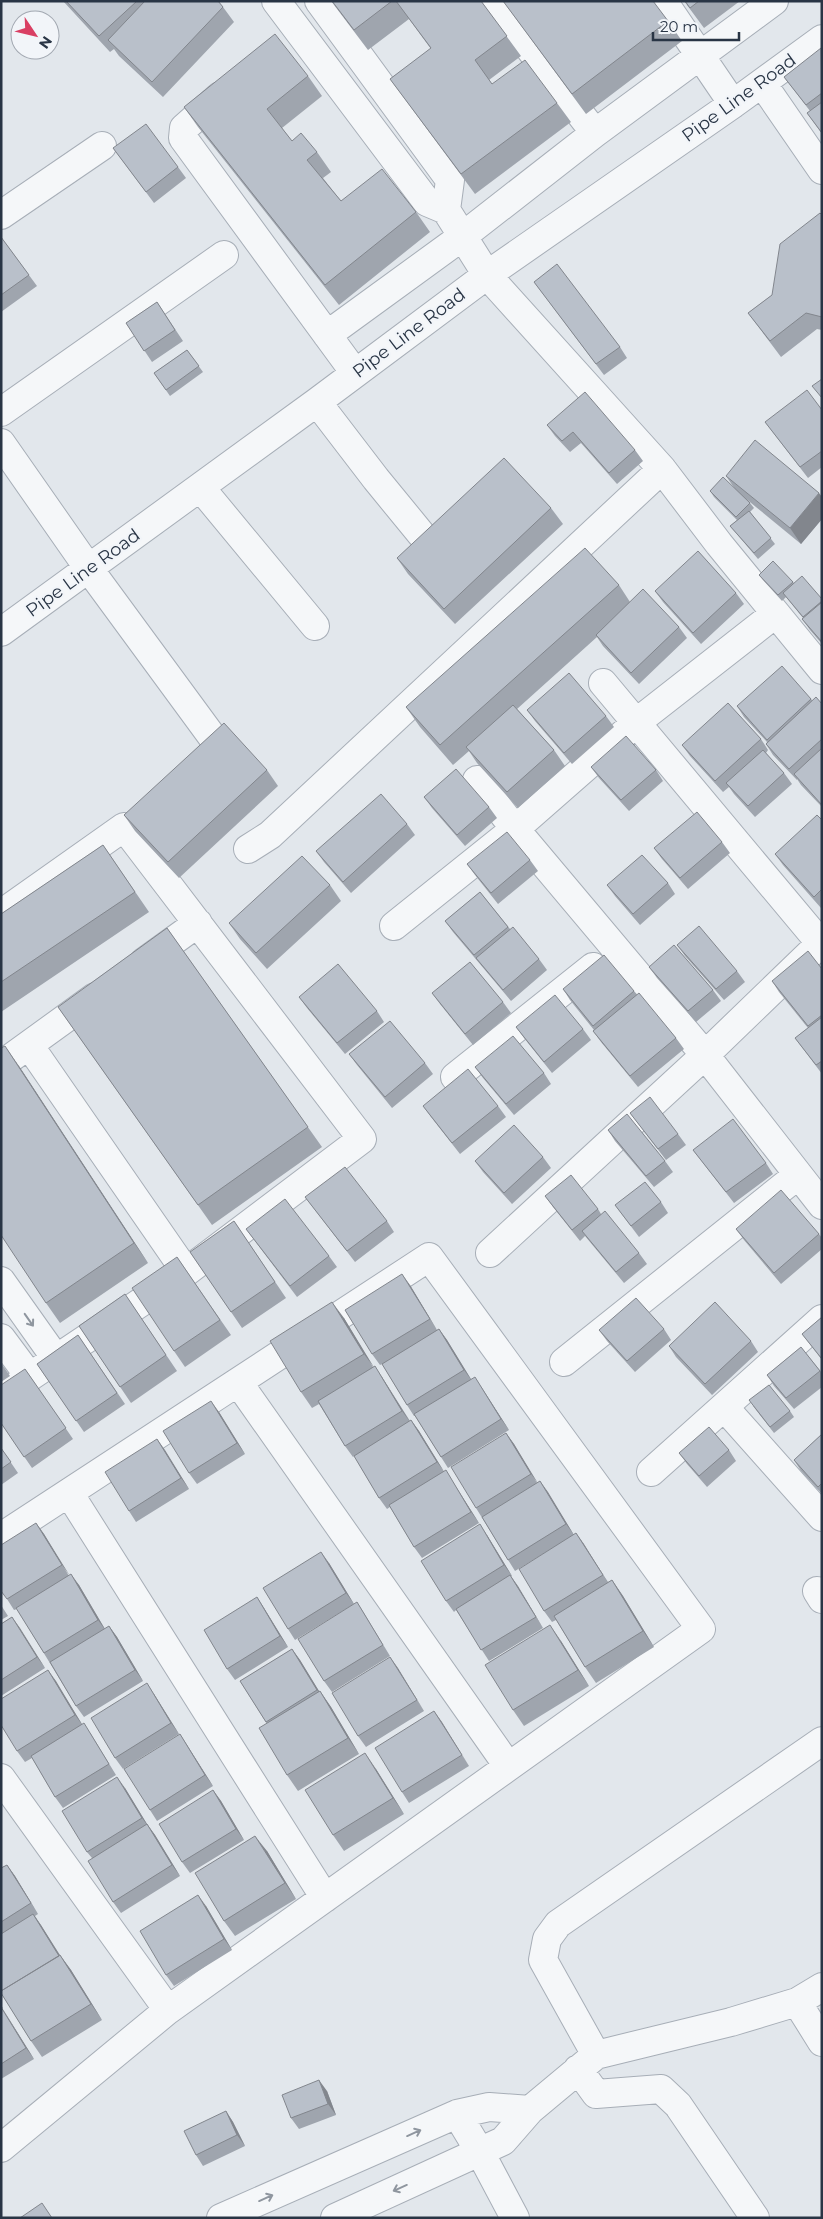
<svg xmlns="http://www.w3.org/2000/svg" width="823" height="2219" viewBox="0 0 823 2219" font-family="Montserrat,sans-serif">
	<style>
		.lines { fill: none; stroke-linecap: round; stroke-linejoin: round }
		.minor-casing { stroke: #a7aeb7; stroke-width: 30 }
		.minor { stroke: #f5f7f9; stroke-width: 28 }
		.wall { fill: #9fa5ae }
		.shaded-wall { fill: #82868d }
		.building { fill: #b9c0ca; stroke: #82868d }
		.oneway { stroke: #8f969f }
		.labels { text-anchor: middle; dominant-baseline: central; stroke-width: 4.5; stroke-linejoin: round; paint-order: stroke }
		.street-label { font-size: 18px; fill: #293545; stroke: #f2f5f9 }
	</style>
	<rect width="100%" height="100%" fill="#e2e7ec"/>
	<g class="lines">
		<defs>
			<path id="minor" d="M276 1 427 202 446 210 487 275 662 469 719 544 822 670
				M319 1 450 180 446 210
				M493 1 595 133
				M663 1 733 104
				M762 83 822 170
				M220 96 184 128 183 138 355 373
				M1 215 102 146
				M327 335 463 236 595 133 774 1
				M317 402 376 479 421 534
				M1 412 224 255
				M1 443 89 569 216 742
				M200 487 315 626
				M1 632 317 402 487 275 733 104 822 39
				M603 683 822 945
				M477 780 515 829 705 1055 822 1205
				M248 849 270 835 662 469
				M1 914 124 827 362 1139 186 1272 1 1396
				M394 926 515 829 637 722 775 614
				M144 962 198 923
				M29 1045 186 1272
				M1 1065 95 997
				M455 1077 593 967
				M490 1253 705 1055 822 942
				M1 1281 57 1360
				M1 1338 30 1377
				M564 1362 798 1175
				M238 1382 508 1766
				M724 1407 822 1517
				M651 1472 822 1319
				M69 1493 325 1898
				M1 1537 429 1257 701 1629 168 2010 1 2148
				M817 1591 822 1599
				M1 1778 168 2010
				M822 1987 797 2002 822 2042
				M596 2055 543 1960 547 1939 558 1924 822 1741
				M578 2069 596 2094 661 2089 678 2105 755 2218
				M457 2114 480 2152 515 2218
				M221 2218 457 2114 489 2107 530 2110
				M335 2218 503 2141 530 2110 596 2055 731 2022 797 2002"/>
		</defs>
		<use href="#minor" class="minor-casing"/>
		<use href="#minor" class="minor"/>
	</g>
	<path class="wall" d="M63 1H218L223 7 234 22 163 97 119 56 114 49 110 52Z
		M331 1H481L521 56 489 80 492 84 557 103 571 122 475 194 390 79 431 49 409 19 368 50Z
		M503 1 668 21 682 41 586 114Z
		M684 1H740L704 28Z
		M822 48V134L807 113 810 111 784 77Z
		M308 76 322 96 282 128 292 141 317 152 331 172 323 178 341 201 416 212 430 232 339 305 198 127 184 107Z
		M113 148 178 167 186 178 154 203Z
		M822 215V330L817 329 781 357 748 313 772 295Z
		M1 237 37 286 1 312Z
		M534 282 620 347 627 358 604 375Z
		M157 302 183 341 152 362 126 323Z
		M187 350 203 372 170 396 154 373Z
		M822 410V467L808 478 765 422Z
		M547 425 635 450 643 461 617 484 581 443 570 452 555 436Z
		M726 476 822 497V519L801 544 745 498 750 503 754 508 750 512 775 544 758 559 730 526 737 520 714 497 710 491 735 489Z
		M551 508 563 524 455 624 408 574 397 558Z
		M759 575 793 582 794 583 822 599V644L810 630 802 619 803 618 786 597 782 601 763 580Z
		M619 585 630 602 679 627 687 638 639 684 603 646 597 637 517 709 554 750 565 766 518 808 477 763 469 751 453 765 420 727 406 707Z
		M655 591 736 593 744 604 701 644 663 602Z
		M811 699 813 701 822 704V807L801 785 797 779V780L773 755 766 744 767 742 744 717 737 706Z
		M527 710 606 716 614 727 572 764 535 721Z
		M761 739 768 750 766 753 784 773 792 784 755 817 734 794 729 787 723 792 690 756 682 745Z
		M591 767 656 770 663 781 629 811 599 778Z
		M267 770 278 786 179 878 135 831 124 815Z
		M424 797 489 807 497 818 465 846 432 808Z
		M822 820V907L821 908 783 865 775 854Z
		M407 824 415 835 351 893 324 862 316 851Z
		M722 842 730 853 688 889 662 859 654 848Z
		M103 845 149 912 1 1012V914Z
		M530 860 538 871 498 904 475 875 467 864Z
		M668 883 675 894 640 925 615 896 607 885Z
		M330 885 341 901 267 969 240 939 229 923Z
		M480 892 510 929 539 959 547 970 511 1001 453 932 445 921Z
		M167 928 322 1147 212 1225 58 1007Z
		M677 945 737 971 745 982 724 1000 685 956Z
		M649 967 713 990 721 1001 696 1022 657 978Z
		M822 969V1074L795 1038 808 1028 779 992 772 981Z
		M563 989 634 991 676 1038 684 1049 638 1087 601 1042 593 1031 594 1030 570 1000Z
		M432 993 503 1002 511 1013 473 1045 440 1004Z
		M299 997 377 1011 384 1022 345 1054 307 1008Z
		M516 1027 583 1029 591 1040 552 1073 524 1038Z
		M349 1054 425 1063 433 1074 392 1108 357 1065Z
		M19 1066 148 1263 60 1323 46 1303Z
		M475 1067 544 1073 551 1084 514 1115 483 1078Z
		M423 1106H498L506 1117 460 1154 431 1117Z
		M630 1113 678 1134 686 1145 666 1160Z
		M608 1130 665 1161 673 1172 654 1187 615 1141Z
		M693 1150 766 1163 773 1174 734 1203Z
		M543 1157 551 1168 512 1204 483 1172 475 1161Z
		M545 1196 598 1209 601 1214 639 1253 647 1264 624 1283 585 1236 580 1241 553 1207Z
		M305 1197 387 1221 394 1232 355 1262Z
		M661 1202 668 1213 639 1237 615 1205Z
		M234 1221 286 1298 242 1328 190 1252Z
		M246 1229 329 1256 337 1267 297 1297Z
		M736 1229 819 1234 822 1238V1249L781 1284 744 1240Z
		M177 1257 231 1335 185 1367 174 1351Z
		M410 1285 437 1330 439 1329 447 1340 471 1379 482 1388 509 1430 448 1468 415 1416H414L407 1405 382 1364 380 1365 372 1354Z
		M125 1294 177 1371 131 1403 79 1326Z
		M822 1317V1360L802 1334Z
		M344 1318 373 1367 382 1377 410 1421 411 1420 419 1431 444 1472 453 1482 479 1523 422 1558 414 1547 390 1507 387 1509 379 1498 354 1456 353 1457 345 1446 319 1404 312 1408 301 1392Z
		M664 1329 671 1340 635 1372 607 1341 599 1330Z
		M78 1335 125 1404 84 1432 37 1364Z
		M751 1341 758 1352 712 1395 676 1357 669 1346Z
		M801 1347 822 1373V1387L794 1409 774 1386 767 1375Z
		M1 1363 10 1376 1 1382Z
		M25 1369 73 1439 32 1468 1 1423Z
		M753 1406 790 1411 794 1417 774 1433Z
		M219 1412 245 1454 197 1484 189 1473Z
		M506 1433 514 1444 537 1483 540 1481 574 1535 515 1571 476 1508Z
		M822 1434V1494L801 1471 794 1460Z
		M157 1439 189 1489 136 1522 129 1511Z
		M1 1448 18 1473 1 1485Z
		M729 1450 736 1461 707 1487 687 1464 679 1453Z
		M36 1523 44 1534 69 1576 79 1585 105 1629 109 1626 117 1637 143 1681 84 1717 76 1706 17 1609 14 1610 7 1599Z
		M576 1533 608 1582 612 1580 623 1596 654 1647 596 1683 585 1667 556 1620 552 1622 544 1611Z
		M487 1535 512 1576H511L543 1628 489 1661 456 1610 454 1612 446 1601Z
		M329 1563 354 1604 295 1640 288 1629Z
		M257 1597 264 1608 288 1647 235 1680 227 1669Z
		M357 1602 364 1613 390 1656 332 1692 324 1681Z
		M1 1605 8 1616 1 1620Z
		M12 1617 45 1668 1 1696V1624Z
		M561 1641 589 1686 524 1726 513 1710Z
		M292 1649 300 1660 319 1691H320L331 1707 359 1754 298 1791 287 1775 267 1724 240 1681Z
		M390 1657 424 1711 366 1747 358 1736Z
		M48 1670 82 1724 91 1734 116 1775 63 1808 55 1797 32 1758 25 1762 17 1751Z
		M154 1694 179 1734 123 1769 115 1758Z
		M434 1711 469 1766 409 1803 402 1792Z
		M180 1734 187 1745 213 1786 157 1821 150 1810Z
		M376 1769 404 1814 344 1851 333 1835Z
		M125 1788 147 1824 155 1835 180 1876 121 1913 113 1902 92 1858 87 1852Z
		M213 1790 221 1801 244 1840 190 1873 182 1862Z
		M267 1851 296 1899 235 1936 224 1921Z
		M7 1865 15 1876 38 1914 35 1916 60 1955 71 1970 102 2020 42 2057 31 2041 1 1993V1868Z
		M206 1906 232 1950 174 1986 166 1975Z
		M1 2005 3 2008H2L34 2059 1 2079Z
		M327 2091 336 2115 299 2129 291 2118Z
		M226 2111 233 2122 245 2146 203 2166 196 2155Z"/>
	<path class="shaded-wall" d="M819 493 822 497V519L801 544 790 528Z
		M5 1046 19 1066 148 1263 134 1243Z
		M402 1274 410 1285 437 1330 430 1319Z
		M332 1302 344 1318 375 1369 364 1354Z
		M439 1329 447 1340 472 1381 464 1370Z
		M375 1366 382 1377 410 1422 402 1411Z
		M475 1377 482 1388 509 1430 501 1419Z
		M211 1401 219 1412 245 1454 237 1443Z
		M411 1420 419 1431 445 1473 437 1462Z
		M506 1433 514 1444 539 1485 531 1474Z
		M157 1439 165 1450 189 1489 181 1478Z
		M446 1470 453 1482 479 1523 471 1512Z
		M540 1481 548 1492 574 1535 566 1524Z
		M36 1523 44 1534 70 1576 62 1565Z
		M480 1524 487 1535 512 1576 504 1565Z
		M576 1533 584 1544 610 1586 603 1575Z
		M321 1552 329 1563 354 1604 346 1593Z
		M71 1574 79 1585 106 1631 98 1620Z
		M510 1575 518 1586 543 1628 536 1617Z
		M612 1580 623 1596 654 1647 643 1631Z
		M257 1597 264 1608 288 1647 280 1636Z
		M12 1617 20 1628 45 1668 37 1657Z
		M550 1625 561 1641 589 1686 578 1670Z
		M109 1626 117 1637 143 1681 135 1670Z
		M292 1649 300 1660 325 1701 317 1690Z
		M390 1657 398 1668 424 1711 417 1700Z
		M48 1670 56 1681 83 1726 75 1715Z
		M147 1683 154 1694 179 1734 171 1723Z
		M320 1691 331 1707 359 1754 348 1738Z
		M434 1711 442 1722 469 1766Z
		M180 1734 187 1745 213 1786 205 1775Z
		M365 1753 376 1769 404 1814 393 1798Z
		M117 1777 125 1788 150 1829 142 1818Z
		M213 1790 221 1801 244 1840 236 1829Z
		M147 1824 155 1835 180 1876 172 1865Z
		M255 1836 267 1851 296 1899 285 1883Z
		M7 1865 15 1876 38 1914 31 1903Z
		M198 1895 206 1906 232 1950 224 1939Z
		M33 1914 41 1925 67 1967 59 1956Z
		M60 1955 71 1970 102 2020 91 2004Z
		M1 2006 6 2014 34 2059 26 2048Z
		M319 2080 327 2091 336 2115 328 2104Z
		M226 2111 233 2122 245 2146 237 2135Z"/>
	<path class="building" d="M66 1H137L99 36Z
		M145 1H218L223 7 152 82 108 40Z
		M332 1H392L354 30Z
		M396 1H481L507 36 475 60 492 84 525 60 557 103 461 174 390 79 431 48Z
		M503 1H653L668 21 572 94Z
		M685 1H699L690 8Z
		M275 34 308 76 267 109 292 141 301 133 317 152 307 160 341 201 382 169 416 212 325 285 184 107Z
		M821 48 822 93 806 105 784 77Z
		M822 102V133L807 113Z
		M146 124 178 167 146 192 113 148Z
		M820 213 822 215V317L806 313 770 341 748 313 772 295 780 244Z
		M1 237 29 275 1 295Z
		M557 264 620 347 596 364 534 282Z
		M157 302 175 330 144 351 126 323Z
		M187 350 199 366 166 390 154 373Z
		M822 379V398L812 386Z
		M807 390 822 410V451L800 467 765 422Z
		M585 392 635 450 609 473 573 432 562 441 547 425Z
		M755 440 819 493 790 528 726 476Z
		M504 458 551 508 444 609 397 558Z
		M723 477 750 503 736 517 710 491Z
		M749 511 771 538 754 553 730 526Z
		M585 548 619 585 440 745 406 707Z
		M698 551 736 593 693 633 655 591Z
		M773 561 793 582 778 595 759 575Z
		M802 576 822 599V601L803 617 783 593Z
		M643 589 679 627 631 673 596 635Z
		M822 602V642L802 619Z
		M782 666 811 699 767 740 737 706Z
		M569 673 606 716 564 753 527 710Z
		M816 697 822 704V739L789 769 766 744Z
		M728 703 761 739 715 781 682 745Z
		M513 705 554 750 507 792 466 747Z
		M224 723 267 770 168 862 124 815Z
		M626 736 656 770 621 800 591 767Z
		M822 748V805L794 774Z
		M763 750 784 773 748 806 726 783Z
		M456 769 489 807 457 835 424 797Z
		M381 794 407 824 343 882 316 851Z
		M697 812 722 842 680 878 654 848Z
		M817 815 822 820V889L814 897 775 854Z
		M507 832 530 860 491 893 467 864Z
		M103 845 135 892 1 982V914Z
		M642 855 668 883 633 914 607 885Z
		M302 856 330 885 256 953 229 923Z
		M480 892 508 927 474 955 445 921Z
		M699 926 737 971 716 989 677 945Z
		M513 927 539 959 503 990 476 958Z
		M167 928 308 1127 198 1205 58 1007Z
		M674 945 713 990 688 1011 649 967Z
		M808 951 822 969V1015L808 1026 772 981Z
		M604 955 634 991 593 1026 563 989Z
		M470 962 503 1002 465 1034 432 993Z
		M338 964 377 1011 337 1043 299 997Z
		M639 993 676 1038 630 1076 593 1031Z
		M555 995 583 1029 544 1062 516 1027Z
		M822 1017V1061L816 1065 795 1038Z
		M390 1021 425 1063 385 1097 349 1054Z
		M513 1036 544 1073 506 1104 475 1067Z
		M5 1046 134 1243 46 1303 1 1235V1048Z
		M468 1069 498 1106 452 1143 423 1106Z
		M650 1097 678 1134 658 1149 630 1113Z
		M627 1114 665 1161 646 1176 608 1130Z
		M733 1119 766 1163 726 1192 693 1150Z
		M514 1125 543 1157 504 1193 475 1161Z
		M345 1167 387 1221 347 1251 305 1197Z
		M571 1175 598 1209 572 1230 545 1196Z
		M645 1182 661 1202 631 1226 615 1205Z
		M781 1190 819 1234 774 1273 736 1229Z
		M285 1199 329 1256 290 1286 246 1229Z
		M605 1211 639 1253 616 1272 582 1231Z
		M234 1221 275 1282 231 1312 190 1252Z
		M177 1257 220 1320 174 1351 132 1288Z
		M402 1274 430 1319 372 1354 345 1310Z
		M125 1294 166 1355 120 1387 79 1326Z
		M636 1298 664 1329 627 1361 599 1330Z
		M332 1302 364 1354 301 1392 270 1341Z
		M715 1302 751 1341 705 1384 669 1346Z
		M822 1317V1359L802 1334Z
		M439 1329 464 1370 407 1405 382 1364Z
		M78 1335 117 1393 76 1421 37 1364Z
		M801 1347 820 1371 786 1398 767 1375Z
		M375 1366 402 1411 345 1446 318 1401Z
		M25 1369 66 1428 24 1457 1 1423V1385Z
		M475 1377 501 1419 441 1457 414 1414Z
		M769 1385 790 1411 770 1427 749 1400Z
		M211 1401 237 1443 189 1473 163 1431Z
		M411 1420 437 1462 379 1498 354 1456Z
		M709 1427 729 1450 699 1476 679 1453Z
		M506 1433 531 1474 476 1508 451 1467Z
		M822 1434V1483L818 1487 794 1460Z
		M157 1439 181 1478 129 1511 105 1472Z
		M1 1448 11 1462 1 1469Z
		M446 1470 471 1512 414 1547 389 1505Z
		M540 1481 566 1524 508 1560 482 1517Z
		M36 1523 62 1565 7 1599 1 1591V1545Z
		M480 1524 504 1565 446 1601 421 1561Z
		M576 1533 603 1575 544 1611 519 1569Z
		M321 1552 346 1593 288 1629 263 1588Z
		M71 1574 98 1620 44 1653 16 1608Z
		M510 1575 536 1617 481 1650 456 1609Z
		M612 1580 643 1631 585 1667 554 1616Z
		M257 1597 280 1636 227 1669 204 1630Z
		M357 1602 383 1645 324 1681 298 1639Z
		M12 1617 37 1657 1 1680V1624Z
		M550 1625 578 1670 513 1710 485 1665Z
		M109 1626 135 1670 76 1706 50 1662Z
		M292 1649 317 1690 266 1722 240 1681Z
		M390 1657 417 1700 358 1736 332 1693Z
		M48 1670 75 1715 17 1751 1 1725V1699Z
		M147 1683 171 1723 115 1758 91 1718Z
		M320 1691 348 1738 287 1775 259 1728Z
		M434 1711 462 1755 402 1792 375 1748Z
		M84 1723 109 1764 55 1797 31 1756Z
		M180 1734 205 1775 150 1810 124 1769Z
		M365 1753 393 1798 333 1835 305 1790Z
		M117 1777 142 1818 87 1852 62 1811Z
		M213 1790 236 1829 182 1862 159 1824Z
		M147 1824 172 1865 113 1902 88 1861Z
		M255 1836 285 1883 224 1921 195 1873Z
		M7 1865 31 1903 1 1922V1868Z
		M198 1895 224 1939 166 1975 140 1931Z
		M33 1914 59 1956 1 1991V1934Z
		M60 1955 91 2004 31 2041 1 1993V1991Z
		M1 2007 26 2048 1 2064Z
		M319 2080 328 2104 291 2118 282 2095Z
		M226 2111 237 2135 196 2155 184 2131Z
		M42 2203 52 2218H20Z"/>
	<defs><path id="oneway-shaft" d="M-6 0H5M1.5-3L5.5 0L1.5 3" fill="none" stroke-width="1.6" stroke-linecap="round" stroke-linejoin="round" transform="scale(1.25)"/></defs>
	<g class="oneway">
		<use href="#oneway-shaft" transform="translate(29 1320) rotate(55)"/>
		<use href="#oneway-shaft" transform="translate(414 2133) rotate(-24)"/>
		<use href="#oneway-shaft" transform="translate(400 2188) rotate(156)"/>
		<use href="#oneway-shaft" transform="translate(266 2198) rotate(-24)"/>
	</g>
	<g class="labels">
		<g class="street-label">
			<text transform="translate(739 98) rotate(-36)">Pipe Line Road</text>
			<text transform="translate(409 333) rotate(-37)">Pipe Line Road</text>
			<text transform="translate(83 573) rotate(-36)">Pipe Line Road</text>
		</g>
	</g>
	<rect width="823" height="2219" fill="none" stroke="#293545" stroke-width="5"/>
	<g transform="translate(35 35) rotate(125)"><circle r="24" fill="#f2f5f9" stroke="#a2a8b1"/>
	<path d="M0-4L9 19L0 12L-9 19Z" fill="#d93f63"/>
	<text y="-8" font-size="14" font-weight="bold" text-anchor="middle" fill="#293545">N</text>
	</g>
	<path d="M653 32v8h86v-8" fill="none" stroke="#293545" stroke-width="2.5"/>
	<text x="660" y="32" font-size="15" fill="#293545" stroke="#f2f5f9" stroke-width="4" paint-order="stroke">20 m</text>
</svg>
